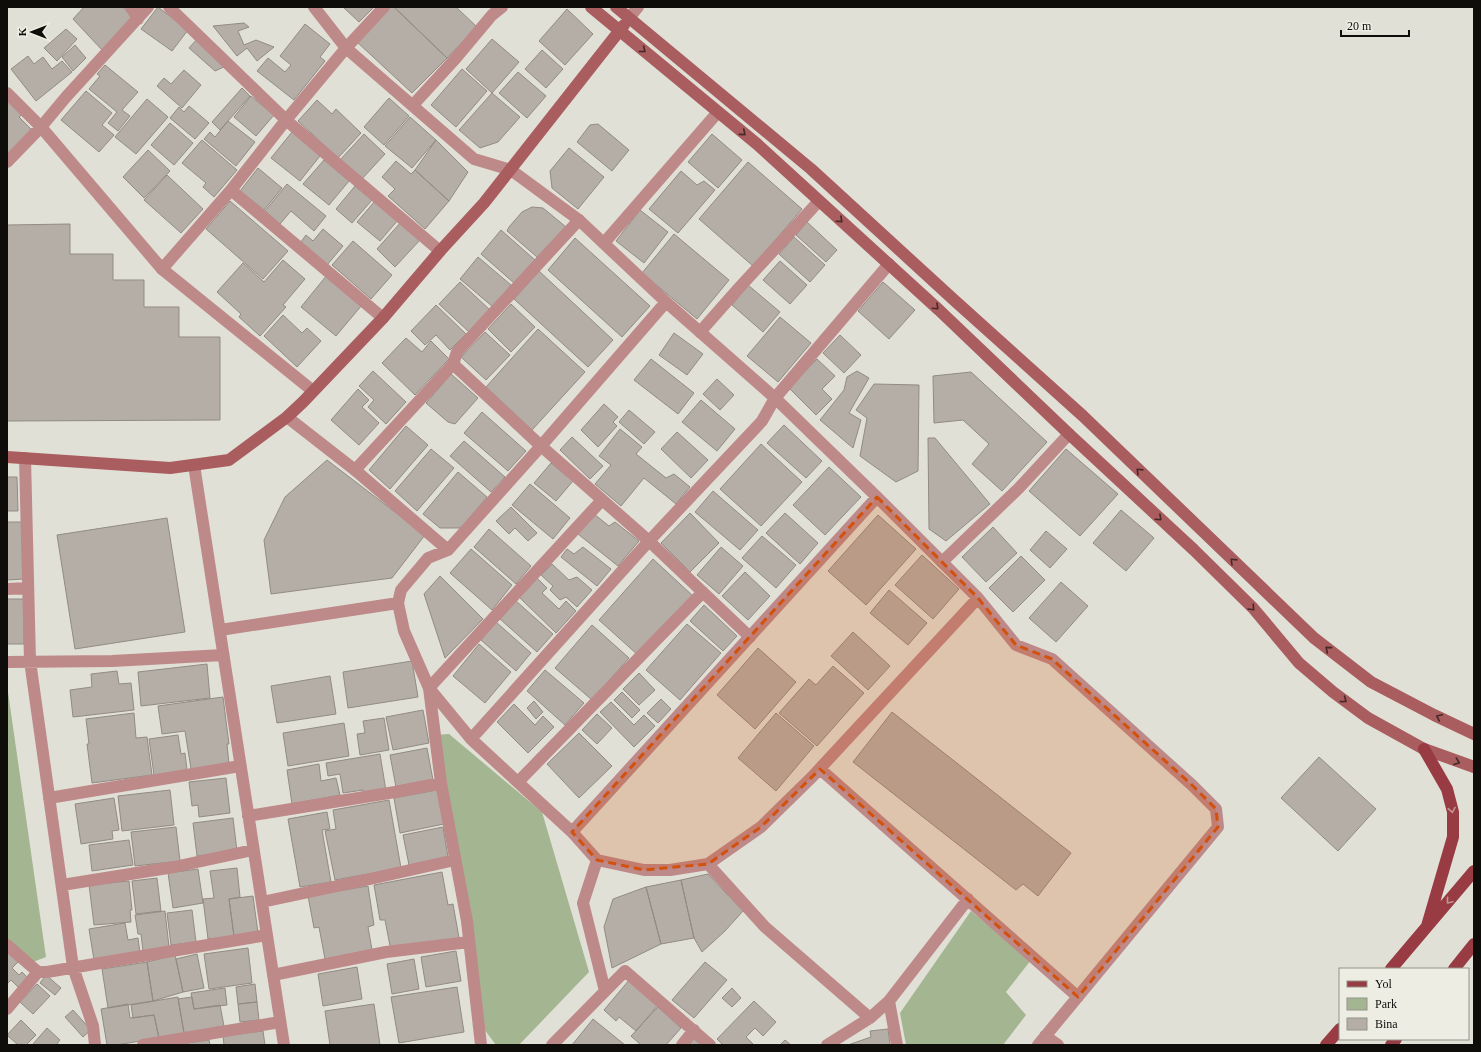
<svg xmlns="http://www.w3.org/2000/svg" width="1481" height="1052" viewBox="0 0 1481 1052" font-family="'Times New Roman',serif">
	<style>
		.green { fill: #a4b691 }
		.building { fill: #b5aea7; stroke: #918b84 }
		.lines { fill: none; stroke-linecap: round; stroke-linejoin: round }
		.lane { stroke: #be8989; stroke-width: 12 }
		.street { stroke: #be8989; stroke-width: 12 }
		.secondary { stroke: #aa5d5f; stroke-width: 12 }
		.primary { stroke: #983b42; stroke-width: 12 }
		.oneway { stroke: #452928 }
		.oneway2 { stroke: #c39492 }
		.marked { fill: #d2510c; fill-opacity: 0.2; stroke: #d2510c; stroke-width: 3; stroke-dasharray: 8 5; stroke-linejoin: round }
	</style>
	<rect width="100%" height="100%" fill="#e1e0d6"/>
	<path class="green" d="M7 685 46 957 33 962 7 939Z
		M449 734 542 812 589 972 519 1045H496L475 1017 435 735Z
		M971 911 1031 960 1006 992 1026 1015 1003 1045H906L900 1013Z"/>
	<path class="building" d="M84 7H123L133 19 103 51 73 19Z
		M158 7 188 30 172 51 141 29Z
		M343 7H374L359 22Z
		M389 7H394L447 58 412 93 357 42Z
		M394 7H456L477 27 447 58Z
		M567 9 593 34 565 65 539 41Z
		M244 23 249 27 238 31 244 45 256 40 274 47 257 61 247 48 237 56 213 26Z
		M305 24 330 44 320 57 325 61 294 100 257 71 268 58 285 72 291 65 280 56Z
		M66 29 77 39 57 61 44 48Z
		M197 39 226 66 215 71 189 48Z
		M492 39 519 62 492 93 466 69Z
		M75 45 86 58 73 71 62 57Z
		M542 50 563 69 546 88 525 69Z
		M28 56 34 64 43 57 52 69 62 61 72 72 36 101 11 69Z
		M105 65 138 92 122 110 130 116 118 131 108 123 117 112 89 89 100 76 97 74Z
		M462 69 487 91 456 127 431 105Z
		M184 70 201 85 182 108 157 86 164 78 171 84Z
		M518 72 546 96 527 118 499 93Z
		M242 88 250 96 220 130 212 122Z
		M86 91 112 113 102 125 114 135 99 152 61 120Z
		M492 93 520 117 498 142 480 148 459 130Z
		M251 96 274 115 256 136 234 117Z
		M7 98 23 114 19 117 33 131 7 154Z
		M389 98 409 116 384 145 364 127Z
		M147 99 168 117 136 154 115 137Z
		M317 100 332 114 336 109 361 133 338 158 298 121Z
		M189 106 209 123 195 139 170 118 179 107 184 112Z
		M410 117 436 140 412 168 385 146Z
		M228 121 255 142 236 166 204 139 210 132 215 137Z
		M170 123 193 143 174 165 151 145Z
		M598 124 629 150 612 171 577 142 590 125Z
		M292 132 320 156 300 181 271 158Z
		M364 134 385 154 360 181 339 161Z
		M712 134 742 160 718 188 688 162Z
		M202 140 237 170 214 197 203 187 206 183 182 163Z
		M436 140 468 172 449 201 415 170Z
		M569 148 604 177 578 209 552 188 550 171Z
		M148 150 170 171 144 198 123 177Z
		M324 160 349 181 329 205 303 184Z
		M396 161 411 174 415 170 449 201 425 229 388 196 395 189 382 177Z
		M748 162 802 209 753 266 699 219Z
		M258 168 282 188 264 210 240 191Z
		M681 171 697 185 704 181 715 190 678 233 649 209Z
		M167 175 203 209 181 233 144 200Z
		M287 184 326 216 314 231 291 211 280 224 265 211Z
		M355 186 372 200 352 223 336 209Z
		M230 201 288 251 263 279 206 229Z
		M375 201 398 220 380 241 357 222Z
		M532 207 543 208 566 227 537 257 507 231 509 227 522 212Z
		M640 210 668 232 644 263 616 241Z
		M401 222 420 240 395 267 377 249Z
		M807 222 837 250 826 262 796 235Z
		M70 224V254H113V280H144V307H179V337H220V420L7 421V225Z
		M323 229 343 246 327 265 300 243 306 235 313 241Z
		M501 230 535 260 514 283 481 254Z
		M674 234 729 280 697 319 642 273Z
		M794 237 825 265 810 282 779 254Z
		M575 238 650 306 622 337 548 270Z
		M353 241 392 275 371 299 332 265Z
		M478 257 511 285 493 307 460 279Z
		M283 260 305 279 283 305 286 307 260 336 239 317 241 314 217 292 243 263 264 282Z
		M780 261 807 285 790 304 763 280Z
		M539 271 613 340 588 367 514 299Z
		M327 275 362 305 336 336 301 307Z
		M460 282 490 310 469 332 439 304Z
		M883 282 915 310 889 339 858 311Z
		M748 285 780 312 763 332 732 305Z
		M511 304 535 327 511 352 488 329Z
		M436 305 466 334 450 350 436 335 425 345 411 331Z
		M283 315 302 333 307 328 321 341 297 367 264 336Z
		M780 317 811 343 778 382 747 356Z
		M538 329 585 372 532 430 486 387Z
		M485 332 510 355 486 380 461 357Z
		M674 333 703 354 687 375 659 355Z
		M840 335 861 355 844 373 823 353Z
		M406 338 422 352 431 341 449 359 415 395 382 363Z
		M651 359 694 393 678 414 634 380Z
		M817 359 835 376 822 389 832 399 816 415 789 388Z
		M373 371 406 402 386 424 368 407 374 400 359 386Z
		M857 371 869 378 849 413 861 420 853 448 820 420 844 390 847 377Z
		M971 372 1047 442 1002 491 972 464 989 444 963 420 934 423 933 376Z
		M451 374 478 398 455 424 448 422 426 403Z
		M717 379 734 395 720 410 703 394Z
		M874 384 919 385 918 471 896 482 860 456 867 418 856 410Z
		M358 389 369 400 362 407 379 423 359 445 331 420Z
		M701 400 735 429 717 451 682 422Z
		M604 404 618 417 613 422 617 426 598 447 581 430Z
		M629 410 655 432 644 444 619 422Z
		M482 412 526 451 508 471 464 433Z
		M784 425 822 461 806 478 767 443Z
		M406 426 428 445 390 489 369 470Z
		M620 429 642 447 636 454 666 478 674 474 690 487 676 504 644 478 621 506 595 484 611 465 599 456Z
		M677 432 708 460 691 478 661 449Z
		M572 437 603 466 590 479 560 450Z
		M928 438H935L990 504 946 541 929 529Z
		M464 441 505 477 491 492 450 456Z
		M761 444 802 482 761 526 720 489Z
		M431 449 454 468 417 511 395 491Z
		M1066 449 1118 494 1080 536 1029 491Z
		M327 460 425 535 392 578 271 594 264 540 285 497Z
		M551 463 573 481 556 501 534 483Z
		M829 467 861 497 825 535 793 505Z
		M458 472 487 497 461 528H440L423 514Z
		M7 477H17L18 511H7Z
		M530 484 570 518 553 539 512 505Z
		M713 491 758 530 740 550 695 512Z
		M511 507 537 533 528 541 515 528 509 534 496 521Z
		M1121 510 1154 538 1126 571 1093 543Z
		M690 513 719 543 690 572 661 543Z
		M785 513 818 543 800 564 766 533Z
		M594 514 609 526 615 522 639 541 618 566 578 534Z
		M878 515 916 549 866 605 828 571Z
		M167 518 185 632 75 649 57 535Z
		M7 522H23L24 579 7 580Z
		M993 527 1017 553 986 582 962 557Z
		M489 529 531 566 516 584 474 547Z
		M1046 531 1067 549 1050 568 1030 550Z
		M762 536 796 565 776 588 742 558Z
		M583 547 611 569 597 586 561 557 567 549 574 554Z
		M721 547 743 566 719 594 697 575Z
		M471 549 512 585 492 610 450 573Z
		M922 555 959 589 933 619 895 585Z
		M1021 556 1045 580 1013 612 989 588Z
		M653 559 693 596 639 656 599 620Z
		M552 564 569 580 577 577 592 590 577 607 566 597 560 600 550 590 553 586 541 575Z
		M745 572 770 596 748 620 722 596Z
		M440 576 483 619 445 658 424 594Z
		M537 578 547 588 542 593 559 609 566 601 576 611 556 633 519 597Z
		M1061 582 1088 606 1056 642 1029 618Z
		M889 590 927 623 908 645 870 613Z
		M7 599H24V644H7Z
		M516 601 553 634 537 652 500 619Z
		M704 605 737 636 723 651 690 621Z
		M496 622 531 653 516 671 481 640Z
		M687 624 721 653 680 700 646 670Z
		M592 625 629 658 592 700 555 668Z
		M853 632 890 666 868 690 831 656Z
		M479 644 511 672 485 703 453 676Z
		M758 648 796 682 755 729 717 695Z
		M412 661 418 697 348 708 343 672Z
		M207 664 210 698 141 706 138 672Z
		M833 666 864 693 817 746 779 713 809 679 816 685Z
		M545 670 584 703 565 725 527 691Z
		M117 671 119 684 131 683 134 710 73 717 70 690 92 687 91 674Z
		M639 673 655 690 639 705 623 689Z
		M330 676 336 714 277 723 271 686Z
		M622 692 640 710 632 718 614 700Z
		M223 697 229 744H227L229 764 191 769 185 731 162 734 158 706Z
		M661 699 671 709 658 723 647 713Z
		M534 701 543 712 536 719 527 708Z
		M611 702 634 725 644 715 655 726 634 747 600 712Z
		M514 704 535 725 543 716 554 727 528 753 497 722Z
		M423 710 429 743 393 750 386 717Z
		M892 712 1071 853 1038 896 1023 884 1016 890 853 762Z
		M134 713 136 738 147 737 152 775 92 783 87 744H89L86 719Z
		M776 713 814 746 776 791 738 758Z
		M597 714 612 728 597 744 582 730Z
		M384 718 389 750 360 755 357 734 365 733 363 721Z
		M344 723 349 756 288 766 283 733Z
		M579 733 612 766 579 798 547 764Z
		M178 735 181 754 185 753 187 770 154 775 149 739Z
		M427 748 433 780 396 787 390 755Z
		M380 754 386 791 363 795V790L343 793 340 774 328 776 326 763Z
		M1319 757 1376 809 1338 851 1281 798Z
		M319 764 321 781 336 778 340 795 292 804 287 770Z
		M226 778 230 813 199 817 198 805 192 806 189 782Z
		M170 790 174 825 122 831 118 796Z
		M437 790 444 824 400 833 394 798Z
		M114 798 119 830 112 831 113 839 81 844 75 804Z
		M389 800 401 868 335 880 325 831 336 829 333 810Z
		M327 812 330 829 322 830 331 882 300 887 288 819Z
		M233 818 237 851 197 856 193 823Z
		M176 827 180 861 135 866 131 832Z
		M443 827 448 857 409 865 403 835Z
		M129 840 133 865 92 871 89 845Z
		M237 868 240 897 229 899 234 936 208 939 203 899 214 898 210 871Z
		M198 869 203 903 173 908 168 873Z
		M442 872 448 905 453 904 459 938 391 951 385 920H380L374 885Z
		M708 874 743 911 725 931 702 952 694 938 681 880Z
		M157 878 161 911 136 914 132 881Z
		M681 880 694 938 661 944 646 887Z
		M129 881 132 910H130L131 922 94 925 89 885Z
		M368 886 374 925 368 927 372 950 325 959 319 927 314 928 308 896Z
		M646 887 661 944 612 968 604 927 613 899Z
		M253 896 258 933 234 936 229 899Z
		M192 910 196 942 171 945 167 913Z
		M165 911 169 947 143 951 141 934H138L135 915Z
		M125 923 128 940 138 938 140 953 94 960 89 929Z
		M248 948 252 983 209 989 204 954Z
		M456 951 461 981 426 987 421 957Z
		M7 952 18 962 12 968 19 975 22 972 28 978 19 988 11 980 7 984Z
		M197 954 204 988 183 992 176 959Z
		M175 955 183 992 153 1001 147 962Z
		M414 959 419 989 392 994 387 964Z
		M147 962 153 1001 108 1008 102 969Z
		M705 962 727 980 694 1018 672 1000Z
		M357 967 362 999 323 1006 318 974Z
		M46 975 61 988 55 995 40 983Z
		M630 979 659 1004 636 1031 619 1017 616 1021 604 1010Z
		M37 984 50 996 33 1014 20 1002Z
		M255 984 257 1002 238 1004 236 987Z
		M457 987 464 1032 399 1043 391 997Z
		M225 988 227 1005 194 1009 191 993Z
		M732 988 741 998 732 1007 722 998Z
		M178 997 184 1033 159 1038 154 1015 133 1018 131 1005Z
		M192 997 194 1009 220 1005 224 1026 184 1033 178 999Z
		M754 1001 776 1022 763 1036 755 1028 746 1037 754 1045H723L717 1039Z
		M257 1002 259 1020 240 1022 238 1004Z
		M128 1004 130 1018 154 1015 159 1038 116 1045H107L101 1009Z
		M374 1004 380 1045H330L325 1011Z
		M658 1007 681 1028 666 1045H641L631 1036Z
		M73 1010 91 1030 83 1037 65 1017Z
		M593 1019 625 1045H572Z
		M21 1020 36 1035 26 1045H18L7 1035Z
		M47 1028 60 1040 56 1045H34L33 1044Z
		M888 1029 890 1045H848L871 1037 870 1031Z
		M263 1031 265 1045H224L223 1036Z
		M694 1039 701 1045H687Z
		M209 1040 210 1045H187V1043Z
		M785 1040 791 1045H780Z"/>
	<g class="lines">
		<path class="lane" d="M169 7 286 120 440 251
			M413 105 456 58 492 15 502 7
			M231 190 383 318
			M604 243 718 112
			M162 269 231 190 286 120 346 48 384 7
			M700 332 738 289 819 201
			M453 364 541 446 649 541 750 637
			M775 398 889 264
			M355 470 453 364 457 352 579 220
			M942 562 1019 488 1069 434
			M429 688 602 500
			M518 782 703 592"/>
		<path class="street" d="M131 7 138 19
			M314 7 346 48 474 159 511 170 579 220 666 302 775 398 877 497 978 598 1016 645 1052 659 1192 785 1216 809 1218 827 1038 1045
			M629 18 638 7
			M7 93 41 127 162 269 313 391
			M7 162 41 127 66 97 148 7
			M666 302 541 446 448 550 428 558 401 590 398 603 404 631 429 688 471 739 572 832 877 497
			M287 417 355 470 448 550
			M25 458 30 661 73 967 93 1026 95 1045
			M194 465 284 1045
			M7 589 28 588
			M220 630 398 603
			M7 662 112 661 223 655
			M429 688 441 783
			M471 739 649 541 762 421 775 398
			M820 769 1078 997
			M49 798 240 766
			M248 816 395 792 441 783 467 921 481 1045
			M572 832 597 860 644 870H670L708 864
			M597 860 583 903 605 991
			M62 885 174 867 253 850
			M262 902 370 879 455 860
			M7 945 38 972H47L267 935
			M273 975 386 952 469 942
			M889 1001 897 1045
			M7 1009 38 972
			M870 1018 765 927 708 864 761 827 812 777 978 598
			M1045 1036 1058 1045
			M143 1045 280 1022
			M552 1045 625 971 710 1045
			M682 1045 694 1030
			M827 1045 870 1018 889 1001 968 899"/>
		<path class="secondary" d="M591 7 757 144 939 310 1069 434 1194 550 1253 608 1299 663 1333 692 1368 718 1424 749 1474 767
			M616 7 811 169 954 300 1083 416 1314 638 1371 682 1434 715 1474 734
			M7 457 170 468 229 460 287 417 303 402 383 318 440 251 484 203 624 25"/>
		<path class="primary" d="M1424 749 1447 789 1453 812V837L1427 926
			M1391 969 1474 871
			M1454 969 1474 944
			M1326 1045 1340 1029
			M1391 1045 1396 1039"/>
	</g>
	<defs><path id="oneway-chevron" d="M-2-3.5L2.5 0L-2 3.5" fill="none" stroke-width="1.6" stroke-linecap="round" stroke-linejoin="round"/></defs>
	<g class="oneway">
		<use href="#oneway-chevron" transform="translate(643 50) rotate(39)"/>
		<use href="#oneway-chevron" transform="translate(743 133) rotate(40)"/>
		<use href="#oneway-chevron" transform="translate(840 220) rotate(42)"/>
		<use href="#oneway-chevron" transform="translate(936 307) rotate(43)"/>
		<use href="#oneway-chevron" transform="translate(1139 471) rotate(-136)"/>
		<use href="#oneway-chevron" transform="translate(1159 518) rotate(43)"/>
		<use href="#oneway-chevron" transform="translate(1233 561) rotate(-136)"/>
		<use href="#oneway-chevron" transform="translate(1252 608) rotate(47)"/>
		<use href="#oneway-chevron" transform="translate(1328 649) rotate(-140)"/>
		<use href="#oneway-chevron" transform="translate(1344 700) rotate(37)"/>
		<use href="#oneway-chevron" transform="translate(1439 717) rotate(-155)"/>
		<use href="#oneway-chevron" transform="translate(1457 762) rotate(20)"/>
	</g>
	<g class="oneway2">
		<use href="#oneway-chevron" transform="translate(1452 810) rotate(80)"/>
		<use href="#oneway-chevron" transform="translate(1449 901) rotate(130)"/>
	</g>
	<path class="marked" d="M877 497 978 598 1016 645 1052 659 1192 785 1216 809 1218 827 1078 997 820 769 761 827 708 864 644 870 597 860 572 832Z"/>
	<rect width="1481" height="1052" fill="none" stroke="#0e0d0a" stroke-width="16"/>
	<rect x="1339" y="968" width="130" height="72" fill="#eeede3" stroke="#94938c"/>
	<rect x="1347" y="981" width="20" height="6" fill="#983b42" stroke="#94938c"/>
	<text x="1375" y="988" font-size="12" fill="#0e0d0a">Yol</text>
	<rect x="1347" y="998" width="20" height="12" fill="#a4b691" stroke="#94938c"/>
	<text x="1375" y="1008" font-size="12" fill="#0e0d0a">Park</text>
	<rect x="1347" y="1018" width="20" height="12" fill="#b5aea7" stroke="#94938c"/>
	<text x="1375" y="1028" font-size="12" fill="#0e0d0a">Bina</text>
	<g transform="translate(32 32) rotate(270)" stroke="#eeede3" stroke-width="3" paint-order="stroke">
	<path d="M0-3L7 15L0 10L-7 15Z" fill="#0e0d0a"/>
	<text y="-6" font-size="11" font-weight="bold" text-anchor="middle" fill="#0e0d0a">K</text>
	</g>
	<path d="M1341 30v6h68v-6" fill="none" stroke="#0e0d0a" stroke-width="2"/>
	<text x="1347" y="30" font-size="12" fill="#0e0d0a" stroke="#eeede3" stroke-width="3" paint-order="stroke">20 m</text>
</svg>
